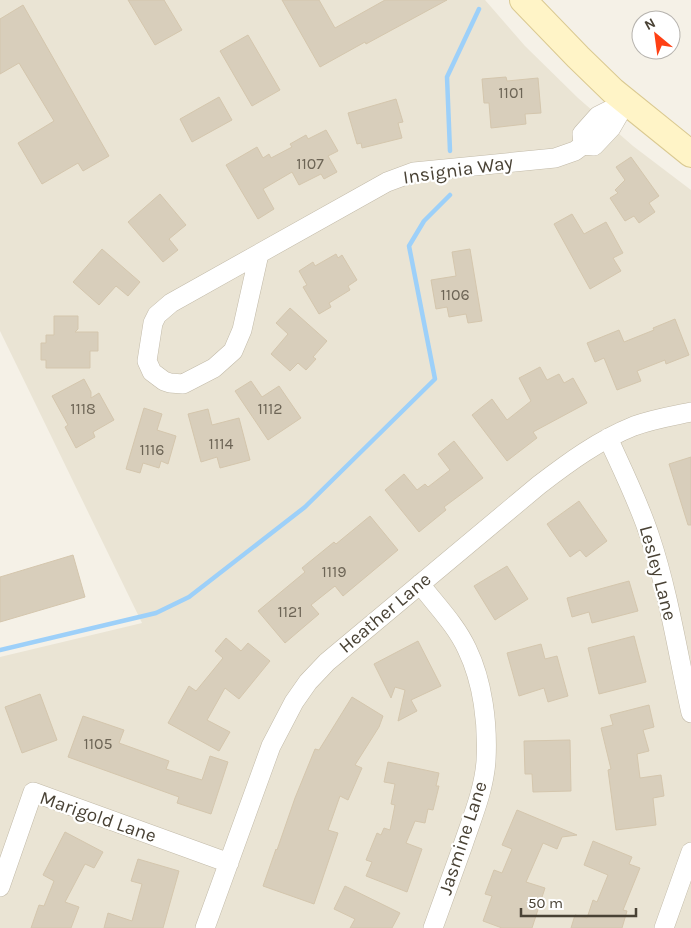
<svg xmlns="http://www.w3.org/2000/svg" width="691" height="928" viewBox="0 0 691 928" font-family="Karla,sans-serif">
	<style>
		.residential { fill: #eae4d4 }
		.lines { fill: none; stroke-linecap: round; stroke-linejoin: round }
		.stream { stroke: #9dd0f9; stroke-width: 4.5 }
		.building { fill: #d8cebb; stroke: #d4c6ad }
		.minor-casing { stroke: #c2baa8; stroke-width: 20 }
		.secondary-casing { stroke: #dac991; stroke-width: 28 }
		.minor { stroke: #fff; stroke-width: 19 }
		.secondary { stroke: #fff4c7; stroke-width: 26 }
		.labels { text-anchor: middle; dominant-baseline: central; stroke-width: 4.5; stroke-linejoin: round; paint-order: stroke }
		.number-label { font-size: 16px; fill: #6d6556 }
		.street-label { font-size: 19px; fill: #494235; stroke: #fff }
	</style>
	<rect width="100%" height="100%" fill="#f5f1e7"/>
	<path class="residential" d="M0 0H485L525 46 578 98 633 146 691 190V928H0V657L142 623 0 331Z"/>
	<g class="lines">
		<path class="stream" d="M450 151 447 77 479 9
			M0 650 156 613 189 597 305 507 435 379 409 246 424 221 450 195"/>
	</g>
	<path class="building" d="M128 0H164L182 30 155 45Z
		M282 0H319L335 28 385 0H447L366 44 365 42 320 67Z
		M23 5 109 156 83 171 78 163 42 184 18 143 54 121 19 63 0 74V19Z
		M248 35 280 90 252 106 220 51Z
		M506 77 507 81 538 78 541 113 525 114 526 124 491 128 489 103H484L482 79Z
		M219 97 232 120 192 142 180 119Z
		M396 99 403 122 398 123 402 138 362 148 361 143 357 144 348 113Z
		M326 130 338 151 328 156 337 172 324 179 321 174 299 185 292 172 263 189 274 209 258 219 226 165 257 147 263 158 269 154 271 158 292 147 290 144 306 135 308 139Z
		M631 157 659 196 649 203 655 212 639 223 634 216 625 221 610 198 618 193 615 190 625 180 616 167Z
		M160 194 186 225 169 239 178 250 163 262 128 222Z
		M572 214 584 234 606 222 623 253 613 258 621 271 590 289 554 224Z
		M102 249 140 282 128 296 116 286 99 305 73 282Z
		M470 249 482 321 468 323 466 314 449 317 447 307 436 309 431 280 456 276 452 252Z
		M336 254 338 258 342 255 357 280 348 286 350 290 329 303 331 307 319 314 303 287 307 285 299 271 313 262 315 266Z
		M290 308 327 341 313 357 316 359 306 370 298 363 290 371 271 354 288 334 276 323Z
		M54 316H78V329L75 332H98V351H90V368H46V360H41V343H46V335H54Z
		M675 319 689 355 666 364 665 360 637 371 641 381 617 390 604 358 595 362 587 343 619 330 624 342 654 330 653 328Z
		M540 367 547 380 559 374 564 383 573 378 587 403 533 432 537 438 507 461 472 415 492 399 507 420 531 401 519 378Z
		M84 379 91 392V398L99 393 114 420 93 432 95 437 76 448 65 427 68 425 52 396Z
		M251 381 262 397 279 386 301 418 268 440 235 391Z
		M144 408 162 414 157 430 176 436 168 464 161 461 159 468 143 463 140 473 126 469Z
		M208 409 212 425 239 418 250 460 220 468 217 457 201 462 188 414Z
		M454 441 483 478 444 507 446 510 419 532 385 490 404 474 417 490 425 484 428 487 450 470 438 454Z
		M691 457V525H688L669 464Z
		M579 501 607 541 586 557 580 550 570 557 547 524Z
		M370 516 398 550 343 596 335 586 311 605 319 614 285 643 258 611 305 572 302 568 334 542 336 544Z
		M73 555 85 597 0 622V577Z
		M507 566 528 599 495 620 474 586Z
		M629 581 638 611 592 623 589 612 572 617 567 598Z
		M634 636 646 682 599 694 588 648Z
		M226 638 241 651 248 643 270 661 239 699 225 688 207 720 230 732 219 751 168 723 189 686 196 691 223 658 215 651Z
		M418 641 441 686 411 700 417 711 398 721 405 690 395 687 391 698 374 664Z
		M541 644 545 659 557 656 568 696 548 702 544 688 519 696 507 653Z
		M40 694 57 740 22 753 5 707Z
		M352 697 383 716 379 727 355 765 362 768 348 800 340 796 328 830 338 833 314 904 263 886 276 849 277 850 295 798 315 749 319 750Z
		M649 705 654 727 643 730 649 751 637 754 640 778 661 775 664 796 653 798 656 825 616 830 608 770 611 769 601 728 613 725 610 715Z
		M83 716 124 730 119 743 169 761 166 769 202 780 210 756 228 762 211 814 177 803 179 797 68 757Z
		M570 740 571 791 533 792 532 774H525L524 741Z
		M388 762 439 773 436 786H439L433 810 428 809 425 823 415 821 406 843 422 849 407 892 366 876 372 862 366 860 377 833 381 835 384 828 390 830 395 805 391 804 395 784 384 782Z
		M517 810 577 835 562 837 557 849 543 843 526 882 545 888 532 928H502L483 921 492 896 485 894 494 870 502 873 512 849 502 845Z
		M65 832 103 852 94 868 85 864 65 902 79 907 71 928H31L39 905 44 906 54 881 43 875Z
		M593 841 632 857 629 864 640 868 623 910 627 911 622 928H571L575 915 587 918 593 900 597 902 608 875 584 865Z
		M138 859 179 871 163 928H104L108 913 132 921 142 884 131 881Z
		M345 886 400 913 392 928H350L355 919 334 909Z"/>
	<g class="lines">
		<defs>
			<path id="minor" d="M626 102 611 128 594 146 583 145 582 134 598 116Z
				M259 254 242 330 233 351 214 368 183 384 170 383 164 381 152 372 147 361 153 323 157 315 171 303 387 182 414 172 555 158 575 151 583 145
				M608 438C623 471 639 503 650 537 669 594 678 655 691 713
				M420 584C436 605 456 625 467 649 483 682 488 724 486 761 484 790 472 818 463 845 453 873 443 900 433 928
				M0 887 33 792 229 863
				M205 928 271 746 294 702 308 682 327 662 539 485C569 462 599 440 634 426 653 419 672 416 691 412
				M664 928 691 852"/>
			<path id="secondary" d="M523 0 578 57 613 91 691 154"/>
		</defs>
		<use href="#minor" class="minor-casing"/>
		<use href="#secondary" class="secondary-casing"/>
		<use href="#minor" class="minor"/>
		<use href="#secondary" class="secondary"/>
	</g>
	<g class="labels">
		<g class="number-label">
			<text x="511" y="92">1101</text>
			<text x="310" y="163">1107</text>
			<text x="455" y="294">1106</text>
			<text x="83" y="408">1118</text>
			<text x="270" y="408">1112</text>
			<text x="221" y="443">1114</text>
			<text x="152" y="449">1116</text>
			<text x="334" y="571">1119</text>
			<text x="290" y="611">1121</text>
			<text x="98" y="743">1105</text>
		</g>
		<g class="street-label">
			<text transform="translate(458 170) rotate(-8)">Insignia Way</text>
			<text transform="translate(658 573) rotate(75)">Lesley Lane</text>
			<text transform="translate(385 613) rotate(-40)">Heather Lane</text>
			<text transform="translate(98 817) rotate(19)">Marigold Lane</text>
			<text transform="translate(463 838) rotate(-72)">Jasmine Lane</text>
		</g>
	</g>
	<g transform="translate(656 35) rotate(331)"><circle r="24" fill="#ffffff" stroke="#b6b3ae"/>
	<path d="M0-4L9 19L0 12L-9 19Z" fill="#ff4014"/>
	<text y="-8" font-size="14" font-weight="bold" text-anchor="middle" fill="#494235">N</text>
	</g>
	<path d="M521 908v8h115v-8" fill="none" stroke="#494235" stroke-width="2.5"/>
	<text x="528" y="908" font-size="15" fill="#494235" stroke="#ffffff" stroke-width="4" paint-order="stroke">50 m</text>
</svg>
